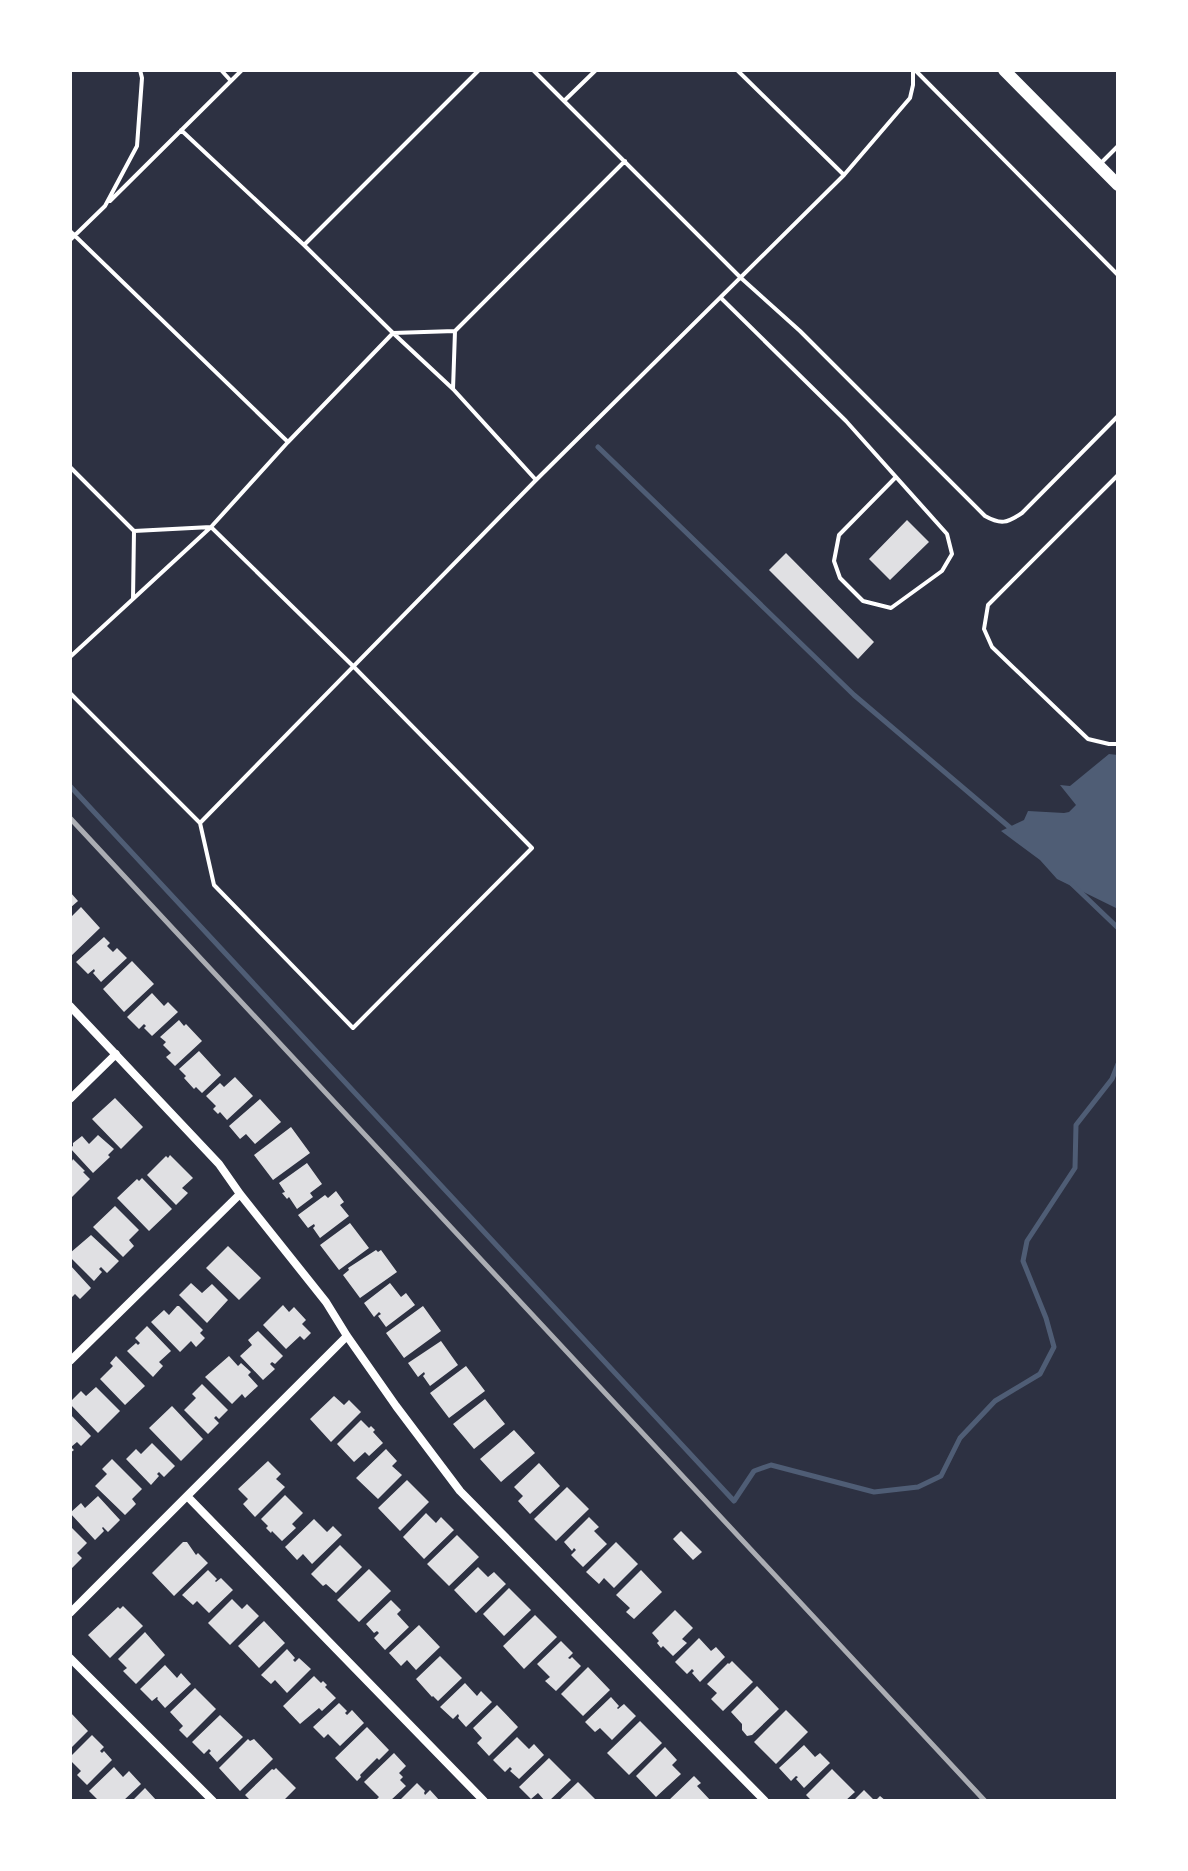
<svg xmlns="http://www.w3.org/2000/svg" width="1188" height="1871" viewBox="0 0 1188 1871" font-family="'Exo 2',sans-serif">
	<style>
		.water { fill: #4f5d75 }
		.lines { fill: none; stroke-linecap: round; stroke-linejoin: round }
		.stream { stroke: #4f5d75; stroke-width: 5 }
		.building { fill: #e0e0e3 }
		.service { stroke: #fff; stroke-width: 4 }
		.minor { stroke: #fff; stroke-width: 8 }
		.secondary { stroke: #fff; stroke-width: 12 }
		.rail { stroke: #abadb3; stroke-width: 5 }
	</style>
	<rect width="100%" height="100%" fill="#2d3142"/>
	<path class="water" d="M1109 754 1118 755V909L1057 879 1040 860 1001 831 1024 820 1028 811 1064 813 1069 812 1076 805 1060 785 1070 786Z"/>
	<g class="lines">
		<path class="stream" d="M598 447 854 695 1014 831
			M70 786 734 1501 754 1471 771 1465 874 1492 918 1487 941 1476 960 1438 995 1401 1040 1374 1054 1347 1046 1318 1023 1261 1027 1241 1075 1168 1076 1125 1112 1079 1118 1064
			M1072 884 1118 928"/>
	</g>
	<path class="building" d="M907 520 929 542 890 580 869 559Z
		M786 553 874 642 858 659 769 570Z
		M70 892 78 901 70 908Z
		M81 907 100 928 70 957V918Z
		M104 937 110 943 107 946 113 952 117 948 127 958 101 982 93 973 95 971 94 969 88 974 76 962Z
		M132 961 154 984 124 1012 103 989Z
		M152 993 164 1006 168 1002 178 1012 152 1036 144 1028 146 1026 144 1024 139 1029 127 1017Z
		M179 1020 184 1026 186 1024 202 1041 175 1066 166 1057 171 1053 163 1045 166 1042 160 1037Z
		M199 1051 221 1075 202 1093 196 1087 194 1089 184 1078 186 1076 179 1069Z
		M235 1077 253 1096 227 1120 220 1112 218 1114 213 1109 216 1106 206 1096 220 1083 224 1087Z
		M115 1098 143 1127 121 1149 92 1119Z
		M260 1099 281 1122 255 1144 246 1134 240 1139 229 1126Z
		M291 1127 310 1153 273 1180 254 1155Z
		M98 1135 114 1149 108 1155 110 1157 93 1173 70 1148 73 1146V1143L82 1136 89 1144Z
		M170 1155 193 1178 182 1188 188 1193 176 1205 147 1175 166 1156 168 1158Z
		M70 1159 72 1161 73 1159 85 1171 83 1172 90 1179 70 1199Z
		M307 1163 322 1184 310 1193 313 1197 297 1209 289 1197 287 1199 282 1193 285 1192 279 1183Z
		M142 1178 172 1209 149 1231 117 1198 137 1179 139 1181Z
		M336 1191 344 1202 340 1205 349 1216 320 1238 313 1228 315 1226 314 1224 308 1228 298 1215 325 1195 328 1198Z
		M115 1206 139 1230 129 1240 134 1246 123 1257 93 1227Z
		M350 1223 369 1248 339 1270 320 1245Z
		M91 1235 119 1261 107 1273 101 1267 99 1269 102 1272 94 1281 70 1257V1253Z
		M228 1246 261 1278 239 1300 206 1268Z
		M376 1250 378 1252 381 1250 397 1272 360 1298 343 1275 349 1270 348 1268Z
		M70 1265 91 1288 80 1299 75 1294 70 1299Z
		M191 1283 202 1293 212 1284 228 1300 207 1323 179 1295Z
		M390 1283 401 1297 406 1293 415 1305 386 1327 378 1316 381 1314 379 1312 374 1317 364 1303Z
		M283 1305 289 1312 294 1307 306 1320 302 1324 311 1333 304 1340 300 1336 286 1349 263 1325Z
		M177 1306H179L203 1330 200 1333 205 1338 196 1347 191 1341 180 1352 151 1322 164 1310 169 1315Z
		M423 1306 441 1331 404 1358 386 1333Z
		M147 1326 171 1351 159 1362 163 1366 153 1377 127 1351 136 1343 138 1345 140 1343 135 1338Z
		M258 1331 283 1356 275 1364 272 1362 270 1364 275 1369 263 1380 240 1356 252 1345 248 1340Z
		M441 1341 458 1365 430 1386 423 1376 425 1374 424 1372 418 1377 408 1363Z
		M116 1356 145 1386 125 1405 100 1379 113 1366 110 1363Z
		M229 1356 238 1366 241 1363 251 1372 248 1375 258 1386 245 1398 242 1394 232 1404 205 1377Z
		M466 1366 485 1391 449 1418 430 1393Z
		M202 1384 228 1410 219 1419 216 1416 214 1418 219 1423 208 1434 184 1410 196 1398 192 1394Z
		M96 1387 120 1411 98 1433 70 1404V1402L81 1391 86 1396Z
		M334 1396 344 1405 349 1400 361 1412 331 1442 310 1419Z
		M485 1399 505 1424 474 1449 453 1424Z
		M172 1406 203 1439 181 1461 149 1428Z
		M70 1414 91 1436 81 1446 77 1442 71 1447 74 1450 70 1453Z
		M361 1420 369 1428 371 1426 375 1430 373 1432 383 1443 369 1456 365 1452 354 1462 337 1444Z
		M514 1430 535 1453 501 1482 480 1459Z
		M152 1443 175 1466 164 1477 159 1472 157 1474 159 1476 151 1485 126 1459 136 1449 141 1454Z
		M386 1449 397 1461 392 1466 402 1475 378 1499 356 1478Z
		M112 1459 142 1489 132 1499 136 1504 125 1515 95 1486 107 1474 102 1469Z
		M268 1461 281 1474 276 1479 285 1487 255 1517 243 1504 248 1499 238 1489Z
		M539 1463 560 1486 530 1514 518 1501 523 1496 514 1487Z
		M407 1480 429 1502 400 1531 378 1508Z
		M567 1487 589 1509 556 1541 534 1519Z
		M285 1495 303 1513 292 1524 296 1528 282 1541 272 1531 271 1533 266 1528 268 1526 261 1519Z
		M98 1496 120 1520 108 1532 103 1527 102 1528 104 1531 95 1540 70 1513 81 1503 85 1508Z
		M426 1513 436 1523 441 1517 454 1530 424 1559 403 1537Z
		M589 1517 599 1527 594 1531 607 1544 583 1567 571 1555 576 1550 574 1548 572 1551 564 1542Z
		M314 1519 327 1532 333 1526 342 1535 312 1564 303 1554 297 1560 285 1547Z
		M70 1526 87 1543 77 1553 82 1558 70 1570Z
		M681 1531 702 1552 693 1560 673 1539Z
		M457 1535 479 1557 449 1586 427 1564Z
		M183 1542H187L196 1555 198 1553 208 1563 174 1596 152 1573Z
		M616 1542 638 1564 614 1588 604 1578 599 1584 586 1572Z
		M340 1545 362 1567 336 1593 326 1584 323 1586 311 1574Z
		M478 1567 488 1577 494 1572 506 1584 476 1613 454 1590Z
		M369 1569 391 1591 359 1622 337 1600Z
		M208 1570 217 1579 215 1581 216 1582 221 1578 233 1590 209 1613 197 1601 193 1605 182 1595Z
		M641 1570 662 1592 634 1619 626 1612 630 1608 616 1595Z
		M509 1588 531 1610 504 1636 483 1614Z
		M232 1599 242 1609 247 1604 259 1616 230 1645 208 1623Z
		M391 1600 401 1610 397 1614 409 1627 385 1650 374 1638 379 1633 377 1631 374 1633 366 1624Z
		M123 1606 143 1626 110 1658 88 1635 118 1607 120 1609Z
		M675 1610 693 1628 682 1639 687 1643 673 1656 663 1646 661 1648 657 1643 659 1641 652 1633Z
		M535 1615 557 1637 524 1669 503 1646Z
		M264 1621 285 1643 259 1668 238 1646Z
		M419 1625 440 1647 416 1670 407 1660 401 1666 389 1653Z
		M145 1632 165 1655 136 1684 123 1671 127 1668 118 1659Z
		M699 1638 711 1651 716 1647 725 1657 700 1682 692 1673 694 1671 692 1669 687 1674 675 1662Z
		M561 1641 573 1653 568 1658 570 1659 572 1657 581 1666 556 1691 545 1681 550 1677 537 1664Z
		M287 1649 295 1658 293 1660 295 1662 299 1658 311 1669 287 1693 275 1680 271 1684 261 1675Z
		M440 1656 462 1678 438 1701 433 1696 432 1697 416 1679Z
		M732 1661 753 1682 723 1711 711 1699 717 1693 707 1684 728 1663 729 1664Z
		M165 1665 177 1678 181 1673 191 1684 165 1708 157 1699 158 1698 157 1697 152 1701 140 1689Z
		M588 1667 610 1690 583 1716 561 1694Z
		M314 1676 321 1683 323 1681 327 1685 325 1687 336 1698 322 1711 319 1708 300 1724 283 1706Z
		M465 1683 477 1696 481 1691 492 1702 466 1727 458 1718 459 1716 458 1714 453 1719 440 1707Z
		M757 1686 779 1709 752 1735 747 1736 742 1730V1724L731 1712Z
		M195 1688 216 1709 187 1738 179 1730 183 1726 170 1712Z
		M611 1697 619 1706 617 1708 618 1709 624 1704 636 1716 612 1740 600 1728 595 1732 585 1722Z
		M339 1703 347 1711 345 1713 347 1715 352 1710 364 1723 340 1746 328 1734 324 1738 313 1727Z
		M497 1705 518 1727 489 1756 477 1743 482 1738 473 1728Z
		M786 1710 808 1732 776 1764 754 1742Z
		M70 1712 88 1731 70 1749Z
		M220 1715 243 1737 217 1762 209 1753 211 1751 209 1749 204 1754 192 1742Z
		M640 1721 662 1743 629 1775 607 1753Z
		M367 1727 389 1750 379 1760 377 1758 360 1775 361 1777 357 1781 335 1758Z
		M92 1735 104 1747 100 1751 102 1753 104 1751 112 1760 87 1785 77 1775 81 1771 70 1760V1757Z
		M517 1737 529 1749 534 1744 544 1755 519 1779 510 1771 512 1769 510 1767 505 1772 493 1760Z
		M248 1739 250 1741 254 1739 273 1759 240 1791 219 1768Z
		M804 1745 815 1757 820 1753 830 1763 804 1788 796 1779 798 1777 796 1776 791 1781 779 1768Z
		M665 1747 677 1760 672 1765 681 1774 656 1797 636 1776Z
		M394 1753 406 1766 399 1773 403 1777 400 1780 406 1786 390 1801H375L379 1797 364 1782Z
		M549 1758 571 1780 549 1801H545L538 1793 531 1799 519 1787Z
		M114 1767 123 1777 129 1771 141 1784 123 1801H99L89 1791Z
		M276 1768 296 1788 283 1801H251L245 1795 272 1769 274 1770Z
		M832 1769 855 1792 845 1801H812L806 1795Z
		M694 1776 701 1783 697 1786 711 1801H668Z
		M578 1782 597 1801H558Z
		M417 1783 425 1791 424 1793 425 1795 430 1790 440 1801H399Z
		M145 1788 157 1801H132Z
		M864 1790 875 1801 880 1796 886 1801H853Z"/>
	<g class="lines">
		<path class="service" d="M221 70 231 81
			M533 70 741 278 800 331 985 516C1001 525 1007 523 1022 513L1118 416
			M737 70 844 175
			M915 70 1118 275
			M564 101 596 70
			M181 130 304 245 393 333 453 389
			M1100 164 1118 146
			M110 201 242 70
			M70 231 288 442
			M70 240 105 206 137 146 142 78 140 70
			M304 245 479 70
			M721 298 846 421 947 534 952 554 942 571 891 608 863 601 840 578 834 561 839 535 896 477
			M70 467 134 531 133 599 70 657
			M1118 475 988 605 984 629 992 647 1088 739 1109 744H1118
			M536 480 453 389 455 331 625 161
			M133 599 211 527 288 442 393 333 455 331
			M70 693 200 823 214 885 353 1028 532 848 353 666 211 527 134 531
			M200 823 536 480 844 175 910 98 913 85V70"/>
		<path class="minor" d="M70 1006 219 1164 240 1194 326 1302 347 1336 396 1406 460 1491 765 1801
			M70 1099 116 1054
			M70 1361 240 1194
			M187 1496 484 1801
			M70 1613 347 1336
			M70 1658 213 1801"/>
		<path class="secondary" d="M1004 70 1118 185"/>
		<path class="rail" d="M70 818 985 1801"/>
	</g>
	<rect width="1188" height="1871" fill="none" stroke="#ffffff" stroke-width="144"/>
</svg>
